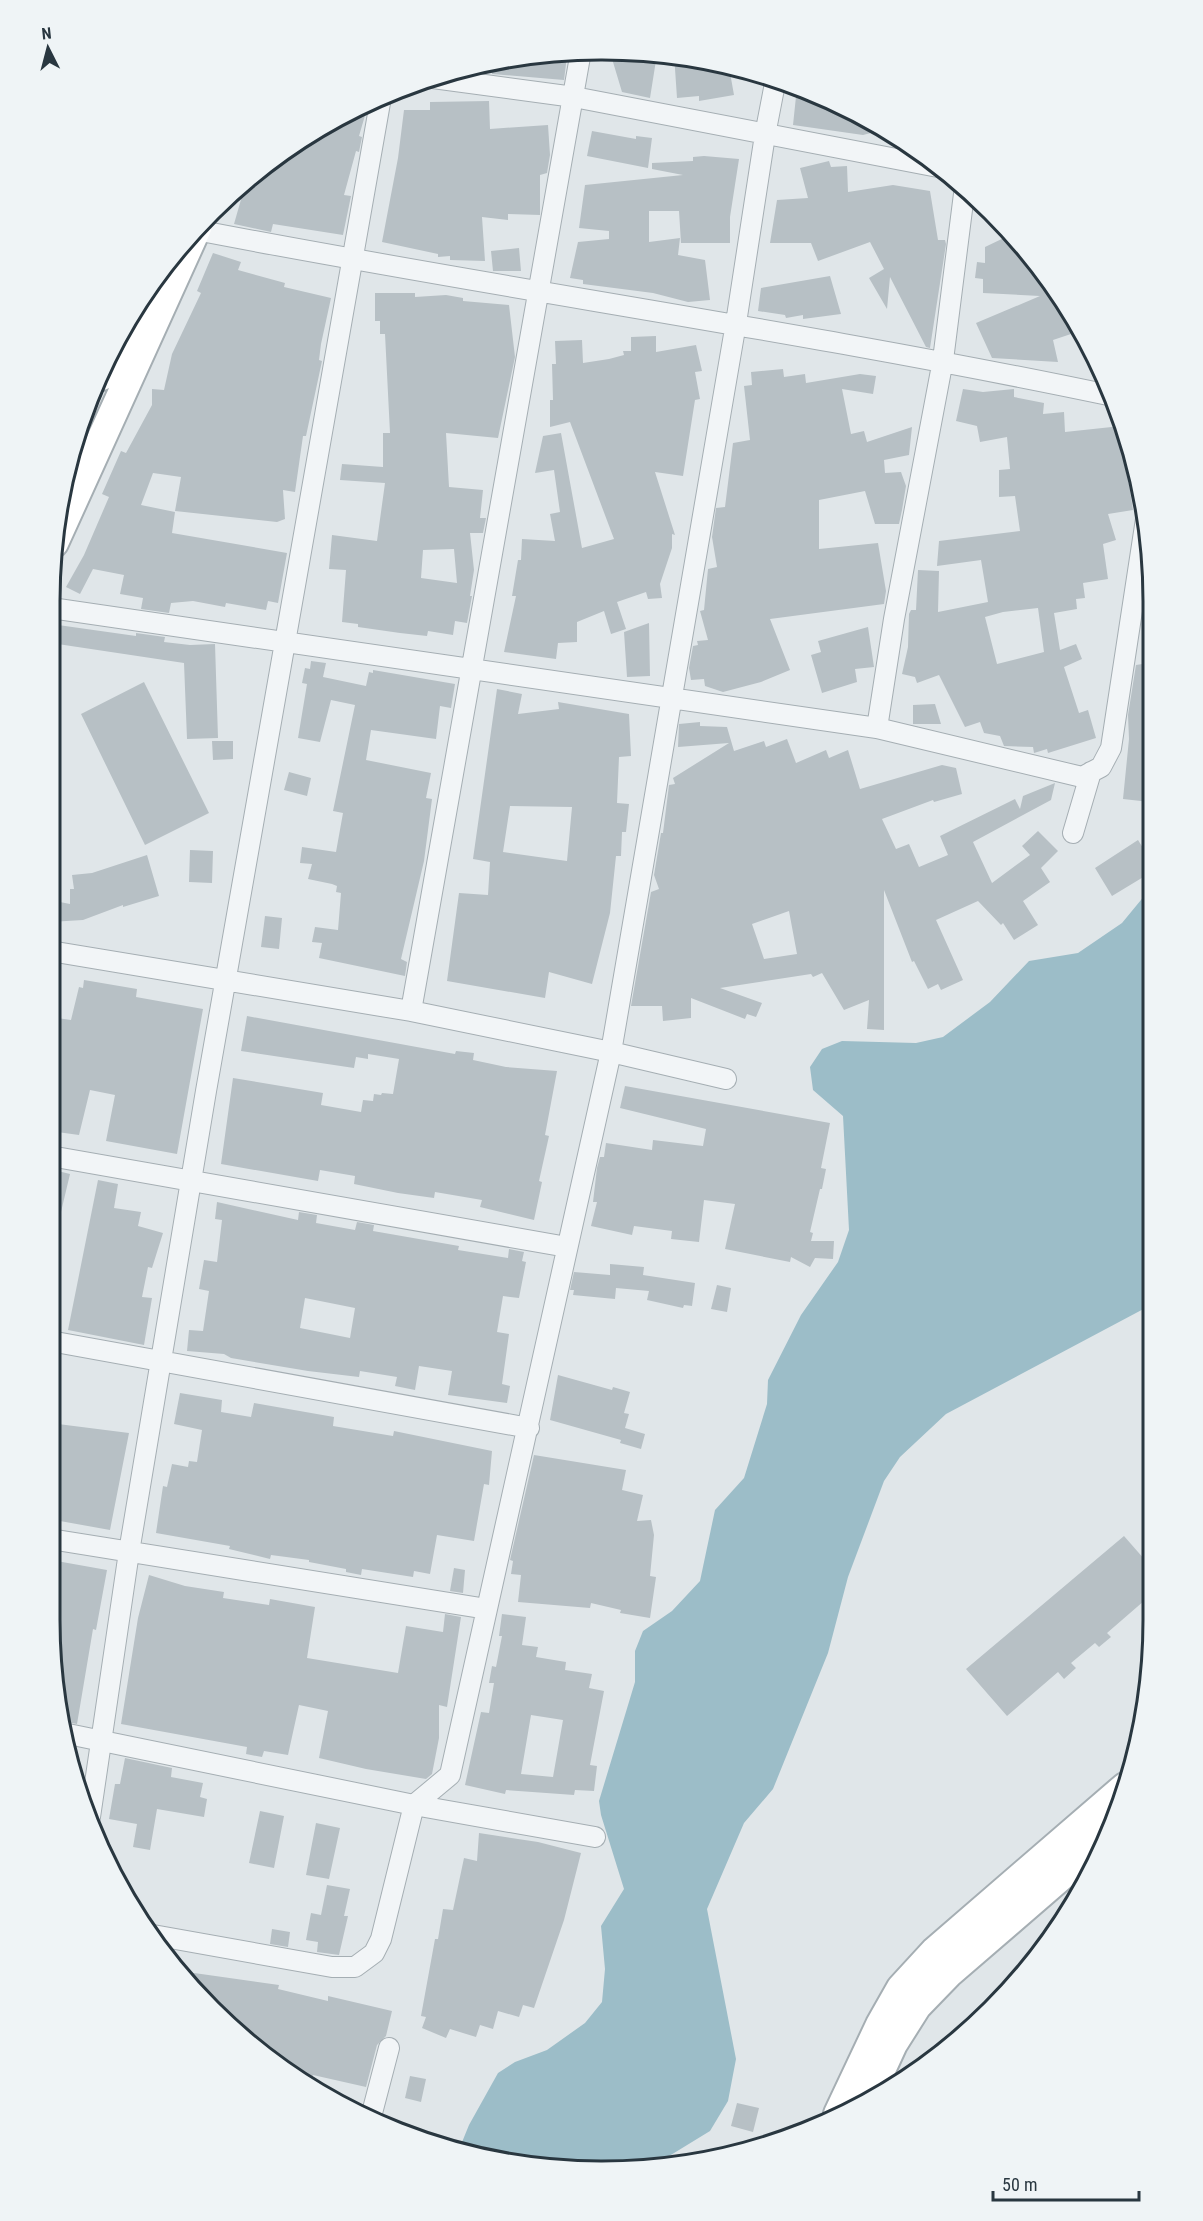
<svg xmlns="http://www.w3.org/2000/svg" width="1203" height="2221" viewBox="0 0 1203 2221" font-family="'Roboto Condensed',sans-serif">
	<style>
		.water { fill: #9cbdc8 }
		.building { fill: #b7c0c5; fill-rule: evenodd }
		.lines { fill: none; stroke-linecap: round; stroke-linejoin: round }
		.street-casing { stroke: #a5aeb3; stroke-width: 22 }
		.secondary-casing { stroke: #a5aeb3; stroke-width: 32 }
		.street { stroke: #f2f5f7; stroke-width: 20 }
		.secondary { stroke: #fff; stroke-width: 28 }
		.rim { fill: none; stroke: #293740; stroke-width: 3 }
	</style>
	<rect width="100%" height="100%" fill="#e0e6e9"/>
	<path class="water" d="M1150 889 1151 1305 946 1414 900 1457 884 1481 848 1577 828 1653 773 1789 744 1823 707 1909 736 2059 728 2101 710 2131 661 2161 660 2165 638 2170 458 2152 469 2125 498 2073 515 2062 547 2050 585 2023 602 2002 605 1969 601 1926 624 1889 601 1815 599 1801 635 1682V1651L643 1631 672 1611 700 1581 715 1510 744 1478 767 1404 768 1380 801 1315 838 1262 849 1230 843 1116 813 1090 810 1067 822 1049 842 1041 916 1043 943 1037 990 1002 1029 961 1078 953 1122 923Z"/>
	<path class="building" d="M610 52 657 54 650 98 622 92Z
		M552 53V55L567 56 564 80 492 74V66L496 62Z
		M674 54 729 67 734 95 699 101V96L677 98Z
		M797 87 877 123 886 129 863 135 793 125Z
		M489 101 490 129 548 125 550 155 547 173 540 175V215L508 214V220L482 217 485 261 450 260V256L438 257V254L382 242 398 158 404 110H430V102Z
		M353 109 366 112 359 136 362 137 359 152 356 151 344 195 351 196 343 235 273 224 271 232 234 224 246 182 265 164Z
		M592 131 636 139V136L652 138 648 168 587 156Z
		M704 156 739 159 730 217V243H681L679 211H649V242L680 238 678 255 705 260 710 300 688 302 653 293 583 284V280L570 278 578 242 609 239V231L579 228 585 185 683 175 652 169V163L693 161V157Z
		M829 161 831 167 847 166 848 192 893 185 930 191 938 240H945L946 244 930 348 926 347 890 277 887 309 869 278 884 269 870 242 818 261 811 243H770L777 200 808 198 800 168Z
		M1008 236 1042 274 1052 295 1058 292 1060 295 1080 331 1053 340 1058 362 992 358 976 323 1040 296 983 293V279L975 278 977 262 985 263V247Z
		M519 248 521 271H493L491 251Z
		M213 253 241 262 238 270 285 283 284 287 331 298 321 344 319 360 322 361 306 436H303L295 492 283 490 285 519 277 522 175 511 181 477 153 473 141 505 175 512 172 533 287 553 278 603 268 601 266 610 226 603 225 607 193 601 171 603 169 613 141 609 143 598 120 594 124 575 93 569 80 594 66 587 84 555 109 497 102 494 121 451 126 453 152 405V389L164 390 172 354 201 293 197 291Z
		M830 276 841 314 803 319V315L786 318 785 315 758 311 761 288Z
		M375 293H415V297L446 295 463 298V301L509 305 515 357 498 438 446 433 449 487 483 490 480 518H486L483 533H470L474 570 470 596H472L467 623 455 621 453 635 428 631 427 636 400 633 358 627V624L342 622 346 570 329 569 332 535 377 541 385 483 340 480 342 464 383 467V433H390L385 334H380V321H375ZM454 549 457 583 421 578 423 550Z
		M656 336V352L696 345 702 371 695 372 700 399 695 400 683 476 655 472 675 535 672 534V548L660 584 662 598 648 599 646 592 617 602 626 629 611 634 604 611 577 622V642L558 643 556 659 504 652 516 596H512L518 560H521L522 539 555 541 550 514 560 512 554 470 535 473 543 436 561 433 582 548 614 539 570 422 550 427V400H553L552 364H556L555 341 582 340 583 363 609 359 624 355 623 351H631V337Z
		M783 369 784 377 805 374 806 383 860 374 876 376 873 394 842 389 851 434 864 431 867 442 912 427 909 455 884 460 885 473 901 472 906 486 902 510 899 524H875L865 491 819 500V549L878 543 886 591 884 604 770 619 790 670 761 682 723 692 705 686 704 679 691 680 689 668 693 646 698 645 697 641 708 640 700 611 704 610 708 569 717 567 712 537 716 508 725 507 733 443 750 440 744 386 752 385 751 372Z
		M963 389 983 392 1014 389V397L1044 403 1043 414 1064 412 1065 432 1121 426 1131 465H1126L1133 510 1108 514 1116 540 1103 544 1108 579 1083 583 1085 598 1076 599 1077 609 1054 613 1060 650 1076 644 1082 659 1064 667 1079 713 1088 710 1096 738 1048 753 1047 749 1034 753 1033 747 1004 746 1000 736 984 733 980 722 965 727 939 675 917 683 915 677 902 674 908 647 909 614 911 610H916L918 570 939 571 938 612 988 602 981 560 937 566 939 541 1020 531 1015 496 999 497V470L1010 469 1007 437 980 442 977 426 956 421ZM1038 608 1044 652 997 664 985 617 1003 612Z
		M649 623 650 676 627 677 624 632Z
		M51 624 136 636V633L165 637 164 642 190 645 215 644 218 738 187 739 184 663 51 643Z
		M868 627 874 667 855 669 857 682 822 693 811 655 821 652 818 641Z
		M311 661 326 663 323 677 366 686 369 672 373 673V670L455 684 451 708 440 706 436 739 371 730 366 760 431 773 426 798 432 799 424 861 401 959 407 962 405 976 319 958 322 943 312 942 315 927 338 930 341 893 336 892 337 886 332 884 308 879 312 864 300 863 302 847 336 852 343 813 333 811 355 705 331 700 320 742 298 738 307 684 302 683 305 668 310 669Z
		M1149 663 1150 759V802L1123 799 1129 739 1128 715 1136 665Z
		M144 682 209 813 145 845 81 714Z
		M497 689 522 694 518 714 559 709 558 702 629 714 631 756 619 757 617 803 629 804 626 832H622L621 856H616L610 913 592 984 549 972 545 998 447 981 459 893 488 895 490 862 473 859ZM510 806 572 807 567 861 503 852Z
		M935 704 941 724H913V705Z
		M700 722V726L727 727 734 751 764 741 766 747 787 739 796 763 826 750 829 758 848 750 860 789 942 765 956 768 962 794 934 802 933 800 882 819 896 849 909 844 919 867 948 855 940 836 1015 799 1020 809 1023 796 1055 783 1051 800 973 842 992 883 1030 855 1022 846 1038 831 1058 851 1041 868 1050 882 1023 901 1038 925 1014 940 1003 923 1001 925 978 901 936 920 963 980 941 990 938 984 928 989 914 961 912 962 884 890V1030L867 1029 869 1000 844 1010 822 973 813 977 811 974 720 988 762 1003 756 1017 747 1014 745 1019 691 998V1018L663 1021 662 1006H631L651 892 659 889 654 875 661 833H663L669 785 675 784 673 778 729 743 678 747 679 724ZM789 911 797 954 764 959 752 924Z
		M212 741H233V759L213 760Z
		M289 772 311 778 307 796 284 790Z
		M1138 840 1150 859V873L1112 896 1095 868Z
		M190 850 213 851 212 883 189 882Z
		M147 855 159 896 123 907V905L83 920 50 922V900L70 904V889H74L72 875 92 873Z
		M265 916 282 918 279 949 261 947Z
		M84 980 137 989 136 997 203 1009 177 1154 106 1141 115 1095 90 1090 79 1135 50 1131 56 1096 50 1095V1017L71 1020 79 987 83 988Z
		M247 1016 455 1054 456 1051 474 1053 473 1060 506 1067 557 1071 545 1135 549 1136 539 1181 542 1182 534 1220 480 1207 482 1200 435 1192 434 1198 398 1193 354 1184 355 1176 320 1170 318 1181 221 1164 233 1078 323 1093 321 1105 361 1112 363 1100 373 1101 374 1094 381 1095 382 1093 393 1094 399 1059 368 1054V1059L356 1057 354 1068 241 1051Z
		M625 1086 830 1123 821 1168 826 1169 822 1189H820L810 1232 813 1233 811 1241H834L833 1259 815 1258 810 1267 791 1257 790 1262 725 1249 735 1204 704 1200 699 1242 671 1239 672 1231 634 1226 632 1235 591 1226 597 1202H593L597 1168 600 1157H604L606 1143 652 1150 653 1140 703 1146 706 1129 620 1108Z
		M50 1169 70 1174 56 1233 50 1232Z
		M98 1180 118 1184 114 1208 141 1212 138 1226 163 1233 152 1268 148 1267 142 1297 152 1298 144 1345 68 1330Z
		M217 1202 298 1220 299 1212 317 1215 316 1223 355 1230 357 1222 374 1225 373 1231 459 1246 458 1250 508 1258 509 1249 524 1252 522 1261 526 1262 519 1298 503 1296 497 1332 509 1334 502 1384 510 1386 507 1403 448 1395 452 1371 419 1366 415 1390 395 1386 397 1377 360 1371 359 1377 308 1371 231 1358 224 1354 187 1351 189 1330 203 1331 209 1291 199 1289 204 1260 217 1262 222 1220 215 1219ZM305 1298 355 1308 350 1338 300 1328Z
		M610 1264 644 1267 643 1275 695 1283 692 1306 684 1305 683 1308 647 1300 649 1291 616 1288 615 1299 573 1295 574 1290H570L574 1272 610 1275Z
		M717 1285 731 1288 727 1312 711 1309Z
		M558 1375 612 1390 613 1387 630 1392 624 1413 629 1414 625 1428 645 1434 641 1449 620 1443 621 1440 550 1420Z
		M180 1393 222 1400 221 1412 251 1417 254 1403 334 1417 333 1426 393 1436 394 1431 492 1451 489 1485 484 1484 474 1541 437 1535 430 1574 414 1571 413 1577 362 1569 361 1575 346 1572V1569L309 1562V1560L271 1555 270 1559 229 1549 230 1546 156 1533 163 1486 167 1487 172 1464 188 1467 189 1461 197 1462 202 1430 174 1424Z
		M58 1424 129 1433 110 1530 60 1521 61 1516 50 1514 55 1472 50 1471V1425L57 1426Z
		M534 1455 626 1470 622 1490 643 1495 637 1521 651 1520 654 1535 650 1576 656 1577 650 1618 620 1613 621 1610 591 1603 590 1608 518 1602 521 1575 511 1574 513 1561 510 1560Z
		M1124 1536 1152 1568V1594L1107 1633 1111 1637 1099 1647 1095 1643 1071 1663 1076 1668 1064 1679 1058 1672 1007 1716 966 1669Z
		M51 1560 107 1570 96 1630 93 1629 77 1724 67 1722 50 1620Z
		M454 1568 465 1570 463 1593 450 1591Z
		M149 1575 185 1586 224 1592 223 1598 269 1605 270 1599 315 1607 307 1658 398 1673 406 1626 443 1632 445 1614 461 1617 447 1707 439 1705V1738L432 1774 426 1779 366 1769 319 1758 328 1711 299 1705 288 1755 264 1751 262 1757 246 1754 247 1747 121 1724 138 1618Z
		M502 1614 526 1617 522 1645 538 1647 536 1657 566 1662 565 1670 592 1674 589 1688 604 1691 590 1765 597 1766 594 1791 575 1790 574 1795 506 1790 505 1794 465 1785 481 1712 489 1713 494 1683H489L492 1666 496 1667 502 1636H499ZM531 1715 563 1720 553 1777 521 1774Z
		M125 1758 172 1768 171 1777 203 1783 200 1797 207 1799 204 1817 157 1809 150 1850 133 1847 137 1824 109 1819 115 1784H120Z
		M260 1811 284 1816 274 1868 249 1863Z
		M316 1823 340 1828 329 1879 306 1875Z
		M479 1833 538 1842 581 1853 564 1920 534 2008 523 2005 519 2017 498 2011 493 2029 480 2025 476 2037 450 2029 446 2038 422 2028 426 2017 421 2016 435 1939H438L443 1909 453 1910 464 1858 477 1861Z
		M327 1885 350 1889 344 1916H348L339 1955 317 1952 318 1942 306 1940 311 1913 321 1915Z
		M272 1929 290 1932 288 1947 270 1944Z
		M180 1971 279 1985 278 1989 328 2001V1996L392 2011 386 2036 377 2045 366 2087 313 2075 310 2085 295 2079Z
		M410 2076 426 2079 421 2102 405 2098Z
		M737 2103 759 2108 753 2132 731 2126Z"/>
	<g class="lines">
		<defs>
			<path id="street" d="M433 78 574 97 938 167
				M196 230C501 289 809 332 1113 396
				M51 608 877 728 1082 777 1101 767 1111 748 1146 519
				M877 728 894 619 943 360 965 186
				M1073 833 1091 772
				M50 951 411 1011 611 1052 726 1079
				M411 1011 581 51
				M50 1156 567 1247
				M50 1341 529 1428
				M50 1539 487 1609
				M68 1734 414 1805 595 1837
				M90 1817 129 1552 206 1091 381 97
				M153 1935 332 1967H355L374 1953 381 1939 414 1805 450 1775 611 1052 736 323 765 135 776 78
				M372 2113 389 2048"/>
			<path id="secondary" d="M102 376 129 317
				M54 543 197 228
				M870 2094 893 2044 917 2006 948 1974 1102 1841
				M838 2114 880 2025 901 1988 935 1951 1125 1787"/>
		</defs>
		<use href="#street" class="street-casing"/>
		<use href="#secondary" class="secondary-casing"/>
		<use href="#street" class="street"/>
		<use href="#secondary" class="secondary"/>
	</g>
	<path d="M0 0H1203V2221H0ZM601 60H602A541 541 0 0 1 1143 601V1620A541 541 0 0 1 602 2161H601A541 541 0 0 1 60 1620V601A541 541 0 0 1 601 60Z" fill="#eff4f6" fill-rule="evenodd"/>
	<path class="rim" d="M601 60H602A541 541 0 0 1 1143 601V1620A541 541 0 0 1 602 2161H601A541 541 0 0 1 60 1620V601A541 541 0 0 1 601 60Z"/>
	<g transform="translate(48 48) rotate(354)" stroke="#eff4f6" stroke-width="4.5" paint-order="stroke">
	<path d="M0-4.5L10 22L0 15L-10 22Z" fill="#293740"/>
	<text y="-9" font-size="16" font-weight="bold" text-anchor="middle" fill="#293740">N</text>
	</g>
	<path d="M993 2191v9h146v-9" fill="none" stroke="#293740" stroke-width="3"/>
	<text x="1002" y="2191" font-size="18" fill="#293740" stroke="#eff4f6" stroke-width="4.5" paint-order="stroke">50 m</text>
</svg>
